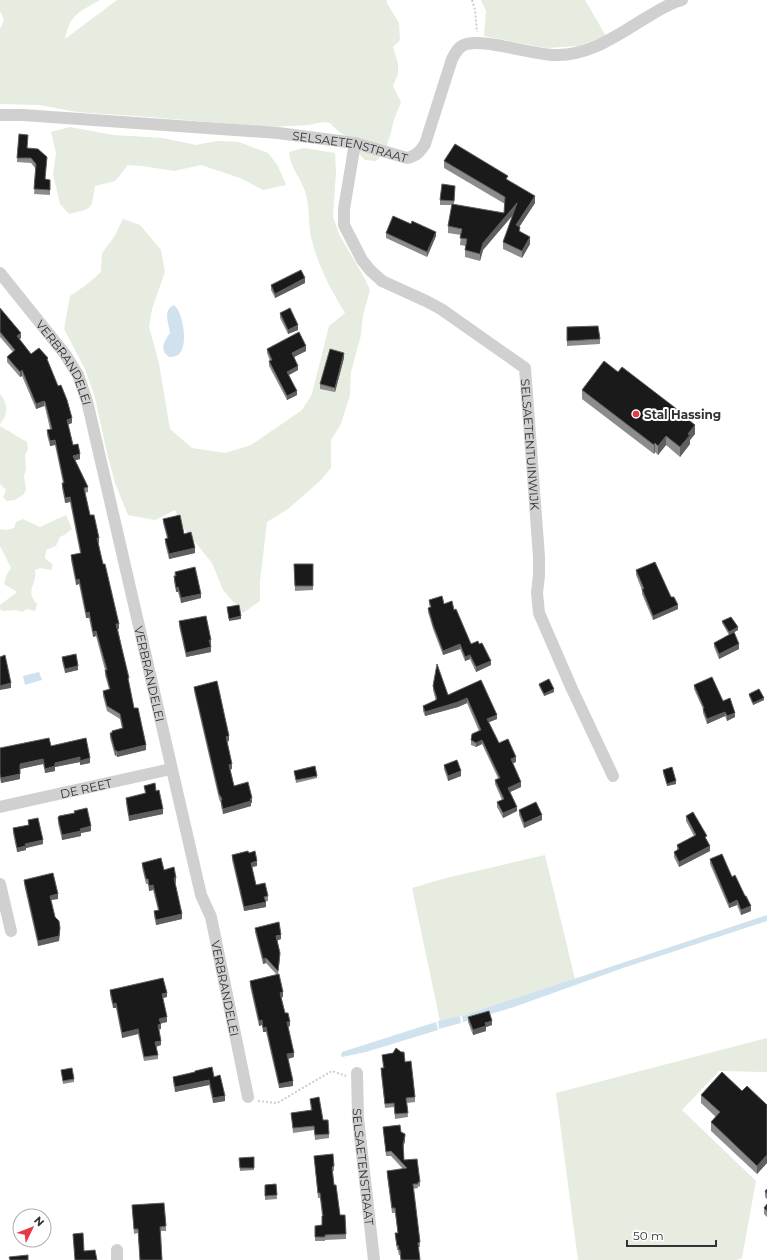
<svg xmlns="http://www.w3.org/2000/svg" width="767" height="1260" viewBox="0 0 767 1260" font-family="Montserrat,sans-serif">
	<style>
		.green { fill: #e6ecdf }
		.water { fill: #cfe2ee }
		.lines { fill: none; stroke-linecap: round; stroke-linejoin: round }
		.path { stroke: #cdcdcd; stroke-width: 2; stroke-dasharray: 2 2; stroke-linecap: butt }
		.minor { stroke: #d0d0d0; stroke-width: 12 }
		.wall { fill: #8c8c8c }
		.shaded-wall { fill: #5f5f5f }
		.building { fill: #1a1a1a; stroke: #5f5f5f }
		.poi-dot { fill: #e63946; stroke: #fff; stroke-width: 1.5 }
		.labels { text-anchor: middle; dominant-baseline: central; stroke-width: 4; stroke-linejoin: round; paint-order: stroke }
		.street-label { font-size: 12px; fill: #333; stroke: #fff }
		.poi-label { font-size: 12px; font-weight: bold; fill: #333; stroke: #fff; text-anchor: start }
	</style>
	<rect width="100%" height="100%" fill="#fff"/>
	<path class="green" d="M0 0H100C79 12 70 14 65 39L117 0H387V3L399 23 400 40 393 47 398 63V74L393 86 401 102C399 108 396 114 394 120 390 135 388 150 376 161L365 160 358 153 356 137C343 137 339 132 330 123L323 122 308 125 268 127 150 117 77 112 39 105 0 104V29L4 20 0 11Z
		M481 0H585L606 36 578 46 546 48 484 36 486 11Z
		M70 127 113 135 163 138 196 145 217 141 239 142 268 153 278 166 286 185 263 190 240 178 201 165 174 171 143 166 128 165 115 181 95 186C91 210 94 208 69 214L60 204 53 174 56 153 51 132Z
		M304 148 335 153 336 172 333 216 339 234 365 279 370 290 363 315 361 335 351 372 350 395 341 424 331 440V468L320 481 288 509 267 522 260 581V601L243 613 223 590 212 563 181 525 175 510 155 520 128 515 115 483 107 453 95 398 85 369 64 329 70 296 86 285 101 272 102 253 114 237 123 219 140 225 161 250 165 272 152 309 149 327 159 363 170 429 192 448 225 453 251 445 302 410 312 394 329 326 345 313C330 288 318 266 311 237 308 223 310 205 305 191 300 177 290 167 289 152Z
		M0 394C9 404 8 415 0 424Z
		M0 426 27 442 28 449 25 455 26 469 24 476 26 489 24 494 15 500 7 501 3 497 6 490 0 484Z
		M66 515 72 529 66 534 60 537 56 546 46 550 45 558 53 565 51 570 40 568 35 570C38 584 24 590 37 604L35 611 27 609 22 612 16 610 2 611 0 609V605L17 592 4 584 7 574 11 568 0 546V529L6 530 14 528 16 522 23 519 40 527Z
		M545 855 575 979 469 1014 440 1021 412 888 446 878Z
		M767 1038V1072L719 1071 682 1110 756 1181 742 1258 737 1260H578L556 1093Z"/>
	<path class="water" d="M174 305C183 312 188 343 180 353 178 356 173 357 169 357 159 350 164 341 170 333 169 324 162 310 174 305Z
		M39 672 42 680 25 685 23 676Z
		M767 915V921L623 968 514 1007 463 1022 462 1016Z
		M460 1016 461 1023 439 1029 438 1021Z
		M436 1022 438 1030 366 1052 342 1057 341 1056 342 1052 345 1051Z"/>
	<g class="lines">
		<path class="path" d="M472 0 475 10 477 32
			M258 1101 277 1103 332 1071 346 1076"/>
		<g class="minor">
			<path id="s1" d="M0 115H23L278 133 355 143 407 158C416 156 420 152 425 144L452 59C455 54 458 47 464 45 483 37 534 56 557 55 592 55 620 33 649 16 659 10 670 3 682 0"/>
			<path id="s2" d="M355 143 344 209V225L362 260 370 270 382 281 426 301 441 309 525 368 539 557V575L537 593 539 613 572 689 613 776"/>
			<path id="s3" d="M0 273 65 354 78 375 87 401 201 895 211 917 248 1097"/>
			<path id="s4" d="M0 807 171 769"/>
			<path d="M0 884 11 931"/>
			<path id="s5" d="M357 1073 358 1118 374 1260"/>
			<path d="M117 1250V1260"/>
		</g>
	</g>
	<path class="wall" d="M28 148 46 179 50 185V195L34 194 36 169 31 163 17 162V158Z
		M444 161 508 180 535 203 519 227 520 232 530 244 522 258 503 249V242L513 215 483 250 480 261 465 257V250L466 246 460 245 461 235 448 233V226L452 205H440V200L455 186 454 205 504 213 505 204 444 168Z
		M386 233 436 236 427 257 386 238Z
		M305 283 275 298 271 290V285Z
		M0 308 21 338 19 339 31 354 48 362 72 423 68 424 73 445 80 459 75 460 88 487V492L85 493 90 515 99 543H98L119 629H118L134 708 146 750 117 757 116 755 115 756 110 738V733H112V731L122 729 120 719 107 711 103 696V691L109 689 105 675V670L96 636 93 637 89 618H86L79 584 76 585 71 560V555L80 553 70 502 65 503 62 488V483H63L55 445 50 446 47 435V430L50 429 45 407 44 406 36 409 22 376 20 377 7 362V357L13 352 0 337Z
		M280 313 298 330 288 334 280 318Z
		M567 327 600 339V344L567 346Z
		M267 349 306 351 294 357 298 370 289 375 297 395 287 400 269 366V361H270L267 353Z
		M344 358 335 392 320 389V384Z
		M618 372 691 422 695 434 690 440V444L680 457 666 445 658 455 655 452 654 454 582 399V390Z
		M163 519 184 534 195 553 169 559 165 543V539L167 538 163 523Z
		M294 564 313 586V590L295 591Z
		M636 570 678 609 653 620 642 594V590L636 575Z
		M175 572 201 598 181 603 178 592H176L174 581Z
		M429 600 444 604 454 610 471 644H479L491 665 476 672 470 659 465 661 460 649 443 655 433 629 428 612V608L430 607 429 604Z
		M179 621 211 645H210L211 652 186 657 179 626Z
		M722 621 738 630 729 635 722 623Z
		M714 643 739 649 719 659 714 647Z
		M62 657 78 670 65 673 62 661Z
		M481 680 497 719 489 722 499 743 516 762 512 763 521 787 510 792 517 811 503 818 497 807V802L502 800 495 784V780L498 778 482 744 476 747 471 745V740L479 731 467 703 458 707 425 716 423 711V706L436 701 433 690V686L448 695Z
		M539 684 554 692 544 696 539 686Z
		M694 685 723 701 735 717 727 721 725 716 707 724 703 713V709L694 689Z
		M194 687 229 741H227L232 769H230L234 786 252 803H251V806L223 814 221 806V803L219 799 194 691Z
		M749 694 764 700 753 705 749 696Z
		M51 746 90 763 80 765V762L55 767V771L45 773 43 764 20 769V779L1 783 0 779V748Z
		M444 765 461 776 448 781 444 769Z
		M663 770 676 784 667 786 663 773Z
		M294 771 317 776V778L296 783Z
		M144 786 156 791 163 814 129 821 126 803V798L145 794Z
		M519 810 542 820 524 828 519 815Z
		M74 811 91 831 81 833V836L62 840 58 823V818L74 813Z
		M686 816 707 840V841L710 851 679 867 674 857V852L677 850V845L694 836 686 821Z
		M28 820 43 844 26 848V850L17 852 13 833V828L28 825Z
		M232 855 257 866 252 867 256 885 268 896V901H265L266 907 244 911 232 860Z
		M710 859 732 877 745 896 751 911 741 915 737 905 729 908 710 864Z
		M142 863 164 870 176 882 175 883 182 919 156 925 154 916V911L158 910 153 890 149 891 148 884H146L142 867Z
		M24 880 58 899 51 900 55 917 60 932 59 941 38 946 24 884Z
		M255 928 281 939 277 940 280 958 278 975 283 997H281L285 1013 290 1026 288 1027 294 1057 288 1059 293 1086 279 1088 266 1032H263L262 1025 259 1026 250 986V981L277 975 266 963 263 964 255 932Z
		M110 990 167 997 163 998 167 1022 160 1023 161 1029H159L161 1045 156 1047 158 1055V1059L144 1061 138 1034 122 1038 116 1008H113L110 995Z
		M468 1017 492 1025 486 1027V1031L473 1035 468 1022Z
		M382 1055 405 1062 415 1097V1102L407 1103 408 1117 395 1119 394 1107 385 1108 381 1073V1068H383Z
		M61 1070 74 1079V1082L63 1084Z
		M173 1077H214L225 1101 213 1103 209 1085 175 1092 173 1082Z
		M742 1091 767 1105V1163L757 1174 711 1131V1122L716 1117 701 1103V1095Z
		M310 1099 323 1120 329 1134V1138L315 1140 314 1130 293 1133 291 1113 311 1111Z
		M383 1127 401 1132 405 1141 403 1147 404 1160 420 1182V1187L418 1186V1188L413 1189 420 1242V1247H418L420 1260H401L400 1255H399L398 1250H397L395 1233H398L395 1213H392L387 1175V1171L403 1169 391 1156H386Z
		M314 1156 334 1166V1171H332L334 1185 340 1215 346 1234V1239L325 1240V1241H315V1226L322 1225V1216L320 1198H318Z
		M254 1157V1170L240 1171 239 1158Z
		M276 1184 277 1199 265 1200V1185Z
		M767 1189V1199L765 1197V1191Z
		M767 1204V1217L764 1214V1208Z
		M132 1205 166 1226V1231H161L162 1260H140L138 1233 134 1234Z"/>
	<path class="shaded-wall" d="M535 196V203L516 232V225Z
		M517 203V210L483 250 480 261V254L483 243Z
		M436 232V236L427 257V252Z
		M530 237V244L522 258V251Z
		M305 278V283L275 298V294Z
		M298 325V330L288 334V330Z
		M21 333V338L17 341V336Z
		M306 346V351L292 358V353Z
		M344 353V358L335 392V388Z
		M298 366V370L287 376V372Z
		M22 370V376L20 377V372Z
		M297 391V395L287 400V396Z
		M44 401V406L36 409V404Z
		M72 418V423L67 425V420Z
		M695 425V434L690 440V444L680 457V447L688 434Z
		M666 436V445L658 455V446Z
		M55 440V445L50 446V441Z
		M655 443V452L654 454V445Z
		M80 454V459L73 461V456Z
		M70 497V502L65 503V498Z
		M97 538H99V543H97Z
		M195 548V553L169 559V554Z
		M79 579V584L76 585V580Z
		M178 587V592H176V588Z
		M201 594V598L181 603V598Z
		M678 605V609L653 620V616Z
		M89 612V618H86V613Z
		M241 616V619L229 621V619Z
		M116 624H119V629H116Z
		M738 627V630L729 635V632Z
		M96 631V636L93 637V632Z
		M209 640H211V645H209Z
		M460 644V649L443 655V651Z
		M739 644V649L719 659V654Z
		M211 647V652L186 657V653Z
		M470 655V659L465 661V657Z
		M491 661V665L476 672V667Z
		M78 666V670L65 673V669Z
		M11 683V688L0 690V686Z
		M554 689V692L544 696V694Z
		M467 698V703L458 707 425 716V712Z
		M764 698V700L753 705V703Z
		M725 712V716L707 724V719Z
		M735 713V717L727 721V716Z
		M497 715V719L487 723V719Z
		M229 736V741L226 742V737Z
		M482 740V744L476 747V743Z
		M146 745V750L117 757V752Z
		M116 750V755L115 756V751Z
		M80 757V762L55 767V771L45 773V769L55 763Z
		M516 757V762L511 764V759Z
		M90 758V763L80 765V761Z
		M43 759V764L20 769V764Z
		M232 764V769L229 770V765Z
		M461 771V776L448 781V776Z
		M20 774V779L1 783V778Z
		M676 781V784L667 786V784Z
		M521 782V787L508 793V788Z
		M252 798V803H251V806L223 814V809Z
		M517 807V811L503 818V813Z
		M163 809V814L129 821V816Z
		M542 815V820L524 828V823Z
		M91 826V831L81 833V836L62 840V835L80 829Z
		M43 840V844L26 848V850L17 852V848L25 844Z
		M710 846V851L679 867V862Z
		M257 861V866L251 867V863Z
		M174 878H176V882L174 883Z
		M153 885V890L149 891V886Z
		M58 894V899L50 900V896Z
		M737 900V905L729 908V904Z
		M266 902V907L244 911V907Z
		M751 906V911L741 915V910Z
		M182 914V919L156 925V920Z
		M60 928 59 941 38 946V941Z
		M281 935V939L276 941V936Z
		M266 958V963L263 964V959Z
		M283 992V997L280 998V993Z
		M167 993V997L162 998V994Z
		M116 1003V1008H113V1004Z
		M167 1017V1022L159 1024V1019Z
		M262 1020V1025L259 1026V1021Z
		M492 1021V1025L486 1027V1031L473 1035V1030L485 1023Z
		M287 1022H290V1026L287 1027Z
		M161 1024V1029L158 1030V1025Z
		M266 1027V1032H263V1028Z
		M138 1029V1034L122 1038V1033Z
		M161 1041V1045L155 1047V1042Z
		M294 1053V1057L287 1059V1054Z
		M209 1080V1085L175 1092V1087Z
		M293 1081V1086L279 1088V1084Z
		M225 1096V1101L213 1103V1098Z
		M405 1136V1141L403 1148V1144Z
		M767 1155V1163L757 1174V1166Z"/>
	<path class="building" d="M19 134 28 135 27 148 38 149 47 157 45 179 50 180V190L34 189 36 164 31 158H17Z
		M455 144 508 176 506 179 535 196 516 225 520 227 519 231 530 237 522 251 503 242 517 203 483 243 480 254 465 250 467 239 460 238 462 229 448 226 452 204 504 213 505 197 444 161Z
		M442 184 455 186 454 201 440 200Z
		M393 216 411 224 412 221 436 232 427 252 386 233Z
		M301 270 305 278 275 294 271 285Z
		M0 308 21 333 17 336 31 354 39 348 48 358 47 359 58 386 61 385 67 400 72 418 67 420 73 445 78 444 80 454 73 456 88 487 84 488 90 515H94L99 538H97L103 564H105L119 624H116L129 678H128L134 708H138L146 745 117 752 116 750 115 751 110 733H112V731L123 728 120 714 107 706 103 691 110 689 105 670H107L96 631 93 632 89 612 86 613 79 579 76 580 71 555 81 553 70 497 65 498 62 483H64L55 440 50 441 47 430 52 429 45 402 44 401 36 404 22 370 20 372 7 357 15 350 0 332Z
		M290 308 298 325 288 330 280 313Z
		M598 326 600 339 567 341V327Z
		M299 332 306 346 292 353 298 366 287 372 297 391 287 396 269 361 272 360 267 349Z
		M330 349 344 353 335 388 320 384Z
		M604 361 618 372 622 367 691 420 690 421 695 425 688 434 690 435 680 447 666 436 658 446 655 443 654 445 582 390Z
		M180 515 184 534 191 532 195 548 169 554 165 539 168 538 163 519Z
		M655 562 671 597H674L678 605 653 616 642 589H644L636 570Z
		M294 564H313V586H295Z
		M195 567 201 594 181 598 178 587 176 588 174 576H176L175 572Z
		M442 596 444 604 452 601 454 610 456 609 471 644 478 641 479 644 482 643 491 661 476 667 470 655 465 657 460 644 443 651 433 625 428 608 431 607 429 600Z
		M239 605 241 616 229 619 227 607Z
		M206 616 211 640H209L211 647 186 653 179 621Z
		M731 617 738 627 729 632 722 621Z
		M734 632 739 644 719 654 714 643Z
		M76 654 78 666 65 669 62 657Z
		M5 655 11 683 0 686V657Z
		M437 664 448 695 481 680 497 715 487 719 499 743 508 739 516 757 511 759 521 782 508 788 517 807 503 813 497 802 504 799 495 780 500 778 482 740 476 743 471 740 472 734 481 730 467 698 458 702 425 712 423 706 436 700V699H437L433 686Z
		M712 677 723 701 730 698 735 713 727 716 725 712 707 719 703 709 704 708 694 685Z
		M549 679 554 689 544 694 539 684Z
		M217 681 229 736 226 737 232 764 229 765 234 786 248 782 252 798 250 799 251 801 223 809 221 801 222 799 219 794 194 687Z
		M759 689 764 698 753 703 749 694Z
		M49 738 51 746 86 738 90 758 80 761V757L55 763V766L45 769 43 759 20 764V774L1 778 0 774V748Z
		M457 760 461 771 448 776 444 765Z
		M315 766 317 776 296 780 294 771Z
		M672 767 676 781 667 784 663 770Z
		M155 783 156 791 159 790 163 809 129 816 126 798 146 793 144 786Z
		M536 802 542 815 524 823 519 810Z
		M87 808 91 826 80 829 81 831 62 835 58 818 59 816 75 813 74 811Z
		M693 812 707 836 705 837 710 846 679 862 674 852 679 849 677 845 696 835 686 816Z
		M38 818 43 840 25 844 26 846 17 848 13 828 29 825 28 820Z
		M248 851 249 853 255 851 257 861 251 863 256 885 265 883 268 896 264 897 266 902 244 907 232 855Z
		M722 854 732 877 735 875 745 896H746L751 906 741 910 737 900 729 904 710 859Z
		M161 858 164 870 174 867 176 878H174L182 914 156 920 154 911 159 910 153 885 149 886 148 879H146L142 863Z
		M53 873 58 894 50 896 55 917 59 921 60 928 59 936 38 941 24 880Z
		M279 922 281 935 276 936 280 953 278 971 266 958 263 959 255 928Z
		M279 974 283 992 280 993 285 1013H288L290 1022H287L294 1053 287 1054 293 1081 279 1084 266 1027 263 1028 262 1020 259 1021 250 981Z
		M163 978 167 993 162 994 167 1017 159 1019 161 1024 158 1025 161 1041 155 1042 158 1055 144 1057 138 1029 122 1033 116 1003 113 1004 110 990Z
		M489 1011 492 1021 485 1023 486 1026 473 1030 468 1017Z
		M396 1048 401 1052H404L405 1062 411 1061 415 1097 406 1098 408 1113 395 1114 394 1103 385 1104 381 1068H384L382 1055 393 1053Z
		M212 1067 214 1077 220 1075 225 1096 213 1098 209 1080 175 1087 173 1077 195 1072V1071Z
		M72 1068 74 1079 63 1081 61 1070Z
		M722 1072 742 1091 747 1086 767 1105V1155L757 1166 711 1122 720 1112 701 1095Z
		M319 1097 323 1120H328L329 1134 315 1135 314 1126 293 1128 291 1113 312 1110 310 1099Z
		M400 1125 401 1132 405 1134V1136L403 1144 404 1160 417 1159 420 1182H418V1184H413L420 1242 418 1243 420 1260H401L400 1250H399L398 1245 397 1246 395 1233H398L395 1208H392L387 1171 407 1168 391 1151 386 1152 383 1127Z
		M333 1154 334 1166 332 1167 334 1185H336L340 1215H345L346 1234 325 1235V1237H315V1226L322 1225V1216H323L320 1193H318L314 1156Z
		M254 1157V1168H240L239 1158Z
		M276 1184 277 1195 265 1196V1185Z
		M767 1189V1194L765 1191Z
		M164 1203 166 1226 160 1227 162 1260H140L138 1229H134L132 1205Z
		M767 1204V1211L764 1208Z
		M83 1233 84 1251 95 1250 97 1260H75L73 1234Z
		M28 1255V1260H10L9 1257Z"/>
	<circle class="poi-dot" cx="636" cy="414" r="4"/>
	<g class="labels">
		<g class="street-label">
			<text stroke="none"><textPath href="#s1" startOffset="352">SELSAETENSTRAAT</textPath></text>
			<text stroke="none"><textPath href="#s3" startOffset="111">VERBRANDELEI</textPath></text>
			<text stroke="none"><textPath href="#s2" startOffset="396">SELSAETENTUINWIJK</textPath></text>
			<text stroke="none"><textPath href="#s3" startOffset="436">VERBRANDELEI</textPath></text>
			<text stroke="none"><textPath href="#s4" startOffset="88">DE REET</textPath></text>
			<text stroke="none"><textPath href="#s3" startOffset="760">VERBRANDELEI</textPath></text>
			<text stroke="none"><textPath href="#s5" startOffset="94">SELSAETENSTRAAT</textPath></text>
		</g>
		<g class="poi-label">
			<text x="644" y="414">Stal Hassing</text>
		</g>
	</g>
	<g transform="translate(32 1228) rotate(47)"><circle r="19" fill="#ffffff" stroke="#adadad"/>
	<path d="M0-3L7 15L0 10L-7 15Z" fill="#e63946"/>
	<text y="-6" font-size="11" font-weight="bold" text-anchor="middle" fill="#333333">N</text>
	</g>
	<path d="M627 1240v6h89v-6" fill="none" stroke="#333333" stroke-width="2"/>
	<text x="633" y="1240" font-size="12" fill="#333333" stroke="#ffffff" stroke-width="3" paint-order="stroke">50 m</text>
</svg>
